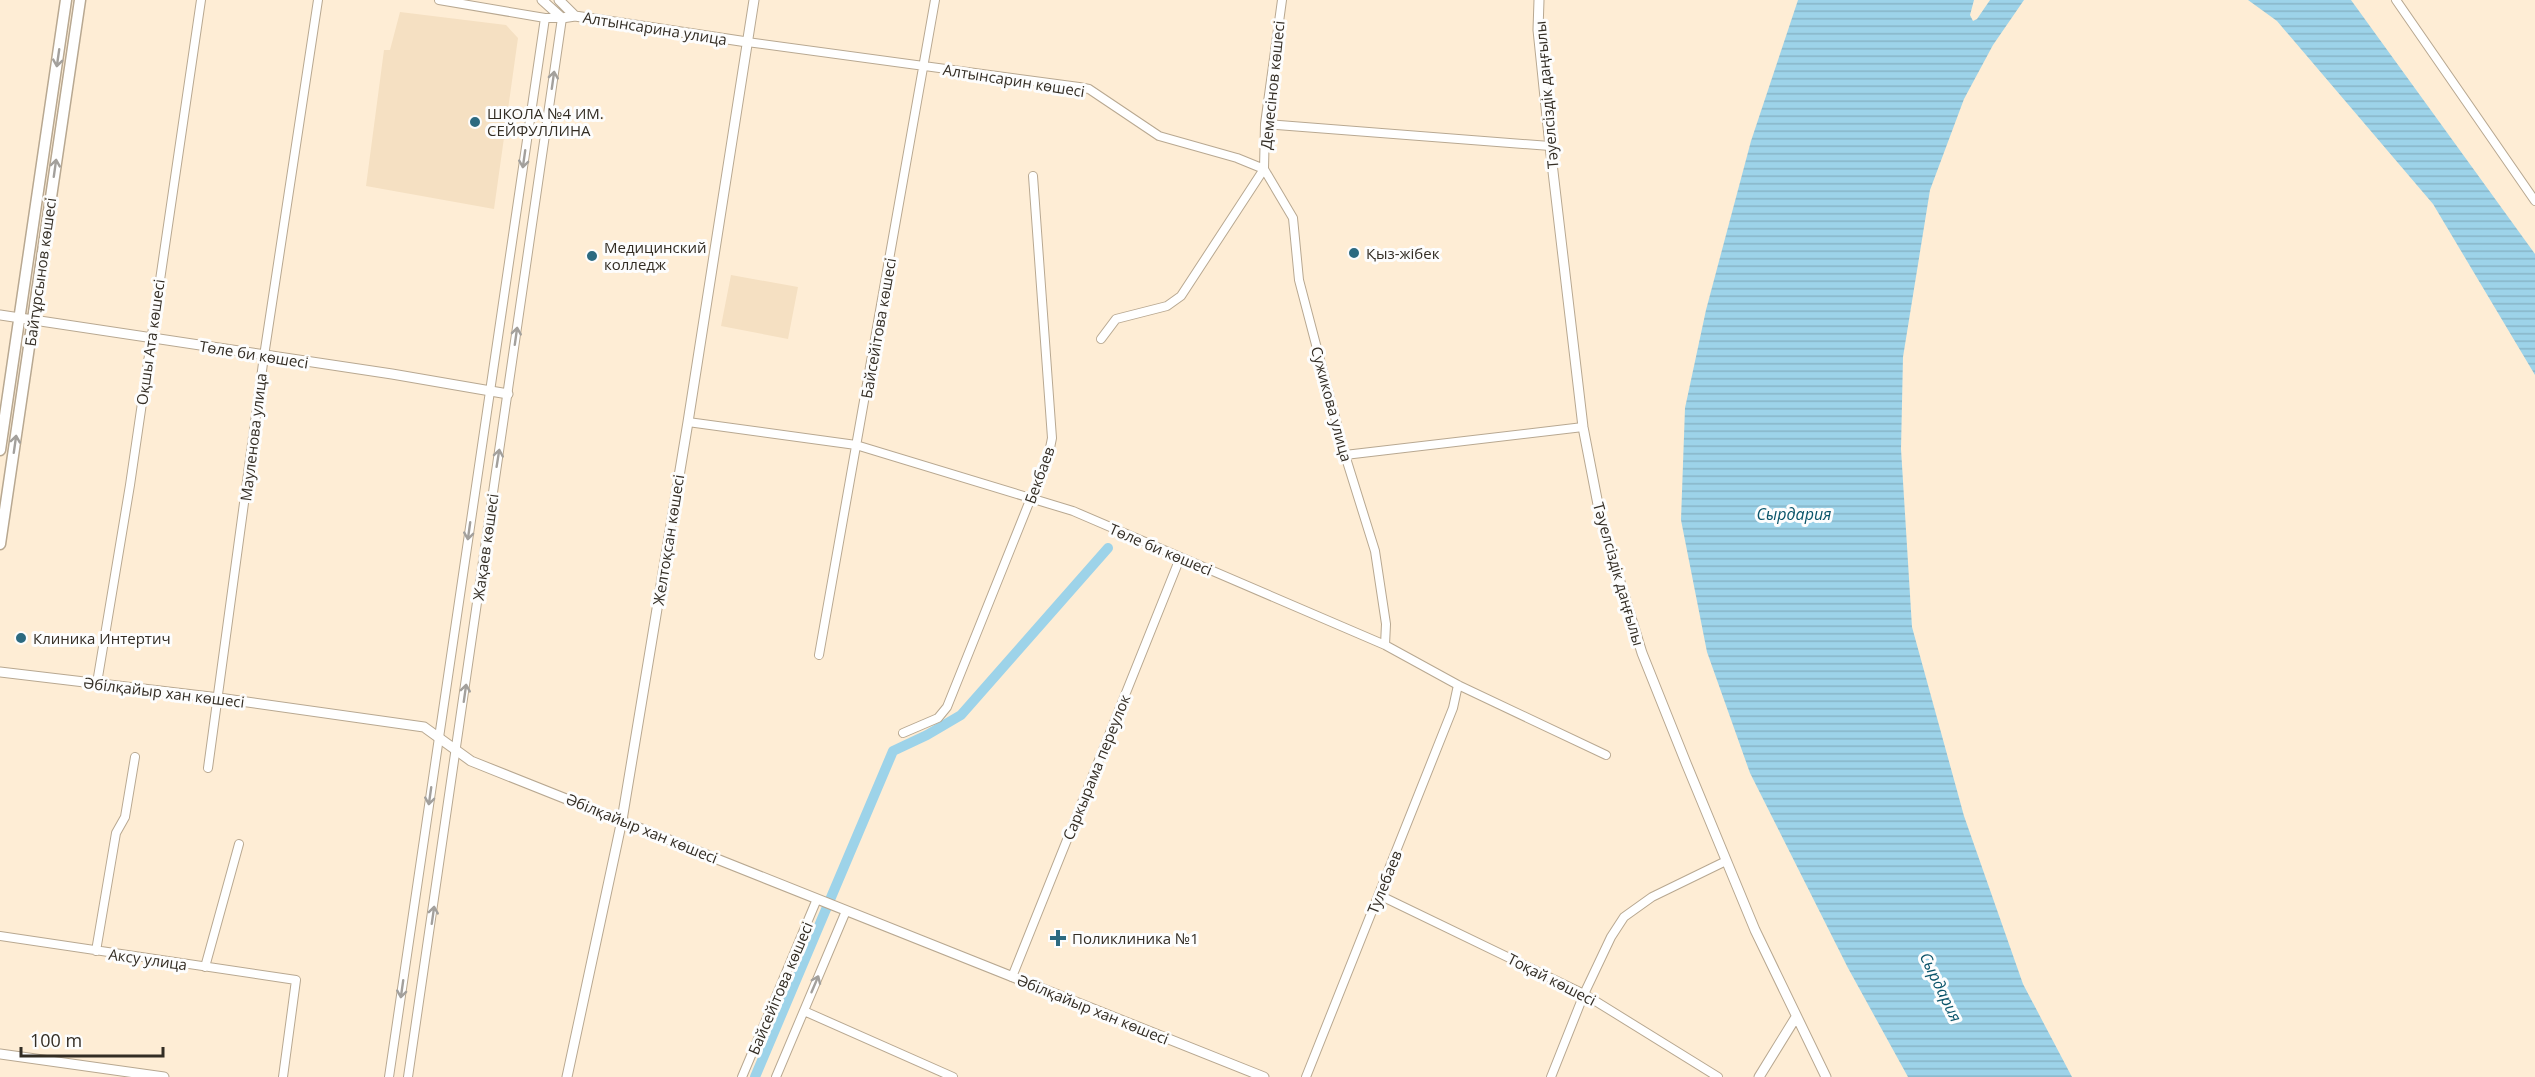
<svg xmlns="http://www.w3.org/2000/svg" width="2535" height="1077" viewBox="0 0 2535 1077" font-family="'Open Sans',sans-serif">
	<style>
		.built { fill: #f5e0c2 }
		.water { fill: url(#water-rules) }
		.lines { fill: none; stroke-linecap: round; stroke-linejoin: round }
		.canal { stroke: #9dd3e9; stroke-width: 10 }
		.minor-casing { stroke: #b8a891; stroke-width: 10 }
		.tertiary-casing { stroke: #b8a891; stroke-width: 11 }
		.secondary-casing { stroke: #b8a891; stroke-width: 13 }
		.minor { stroke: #fff; stroke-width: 8 }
		.tertiary { stroke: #fff; stroke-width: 9 }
		.secondary { stroke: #fff; stroke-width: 10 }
		.oneway { stroke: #a3a09c }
		.poi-dot { fill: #2c6a80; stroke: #fdfdfd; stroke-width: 2 }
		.labels { text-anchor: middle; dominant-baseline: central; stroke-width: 6; stroke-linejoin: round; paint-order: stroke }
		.street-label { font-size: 15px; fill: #332d24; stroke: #fdfdfd }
		.poi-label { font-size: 15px; fill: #332d24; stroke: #fdfdfd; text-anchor: start }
		.water-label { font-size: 16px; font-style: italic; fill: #0a546a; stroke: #fdfdfd }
	</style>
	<defs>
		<pattern id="water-rules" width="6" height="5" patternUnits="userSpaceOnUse" patternTransform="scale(1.5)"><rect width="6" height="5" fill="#9dd3e9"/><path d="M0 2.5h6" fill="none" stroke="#88b5c8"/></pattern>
	</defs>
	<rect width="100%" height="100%" fill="#feedd5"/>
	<path class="built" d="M400 12 506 25 518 38 494 209 366 186 384 50H390Z
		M731 275 798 287 788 339 721 326Z"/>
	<path class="water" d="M1798 0H1974L1970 15 1973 21 1977 19 1990 0H2024L1993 45 1964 99 1930 190 1903 357 1901 449 1912 627 1964 816 2023 984 2072 1077H1908L1848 968 1750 773 1707 652 1681 520 1685 408 1706 310 1751 141Z
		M2248 0H2351L2535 254V375L2433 204 2277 21Z"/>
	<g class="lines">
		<path class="canal" d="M755 1077 893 751 927 735 961 715 1108 548"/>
		<defs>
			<path id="minor" d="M2396 0 2535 201
				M747 42 1079 87 1089 89 1159 136 1237 158 1264 169
				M1265 124 1550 146
				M1264 169 1293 218 1299 280 1345 455 1375 551 1386 624 1385 645
				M1264 169 1265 124 1282 0
				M1101 339 1116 319 1167 306 1181 296 1264 169
				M688 422 856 445 1073 511 1385 645 1458 685 1606 755
				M1345 455 1583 427
				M819 655 935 0
				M97 683 130 485 201 0
				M903 733 938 718 947 707 1049 453 1052 438 1033 176
				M208 768 264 356 318 0
				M1379 895 1584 994 1718 1077
				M0 936 296 980 283 1077
				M96 951 116 833 125 817 135 757
				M205 967 239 844
				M1012 977 1180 558
				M804 1011 953 1077
				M389 1077 545 18
				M408 1077 562 18H545L439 0
				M742 1077 817 899
				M776 1077 846 911
				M1306 1077 1453 708 1458 685
				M1551 1077 1584 994 1611 937 1624 917 1652 897 1726 861"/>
			<path id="tertiary" d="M542 0 562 18 575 16 747 42
				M559 0 575 16
				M1539 0 1538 30 1550 146 1583 427 1601 520 1642 653 1686 763 1755 930 1826 1077
				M0 315 392 374 508 394
				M0 672 219 698 424 727 471 761 1264 1077
				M0 1054 164 1077
				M567 1077 622 820 688 422 754 0
				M1759 1077 1796 1017"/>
			<path id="secondary" d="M0 450 66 0
				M0 544 80 0"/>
		</defs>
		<use href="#minor" class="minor-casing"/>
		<use href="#tertiary" class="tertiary-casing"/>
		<use href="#secondary" class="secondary-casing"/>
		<use href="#minor" class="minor"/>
		<use href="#tertiary" class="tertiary"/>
		<use href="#secondary" class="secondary"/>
	</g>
	<defs><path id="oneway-shaft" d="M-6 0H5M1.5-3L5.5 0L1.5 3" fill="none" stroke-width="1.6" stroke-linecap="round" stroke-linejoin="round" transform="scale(1.5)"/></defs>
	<g class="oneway">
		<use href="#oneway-shaft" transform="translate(58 58) rotate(98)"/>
		<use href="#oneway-shaft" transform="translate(553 80) rotate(-82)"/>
		<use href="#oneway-shaft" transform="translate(524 159) rotate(98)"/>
		<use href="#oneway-shaft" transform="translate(55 168) rotate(-82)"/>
		<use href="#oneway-shaft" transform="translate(516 336) rotate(-82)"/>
		<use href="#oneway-shaft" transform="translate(15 444) rotate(-82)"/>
		<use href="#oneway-shaft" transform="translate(498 458) rotate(-81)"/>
		<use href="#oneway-shaft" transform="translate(469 531) rotate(98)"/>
		<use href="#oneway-shaft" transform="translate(465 693) rotate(-82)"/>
		<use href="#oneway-shaft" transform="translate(430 796) rotate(98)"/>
		<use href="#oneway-shaft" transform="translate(433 915) rotate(-82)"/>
		<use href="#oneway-shaft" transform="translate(815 984) rotate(-67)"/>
		<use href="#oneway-shaft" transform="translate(402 989) rotate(98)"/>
	</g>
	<g class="poi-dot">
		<circle cx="475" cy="122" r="6"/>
		<circle cx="1354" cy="253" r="6"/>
		<circle cx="592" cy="256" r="6"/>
		<circle cx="21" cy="638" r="6"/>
		<path d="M1055 929h6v6h6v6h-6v6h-6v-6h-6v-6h6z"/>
	</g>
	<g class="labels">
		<g class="street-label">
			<text transform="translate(655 28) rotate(9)">Алтынсарина улица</text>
			<text transform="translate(1014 80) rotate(9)">Алтынсарин көшесі</text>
			<text transform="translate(1272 85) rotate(-84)">Демесінов көшесі</text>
			<text transform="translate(1546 95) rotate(-95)">Тәуелсіздік даңғылы</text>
			<text transform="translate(40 272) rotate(-82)">Байтұрсынов көшесі</text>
			<text transform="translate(878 328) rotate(-80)">Байсейітова көшесі</text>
			<text transform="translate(150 342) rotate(-82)">Оқшы Ата көшесі</text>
			<text transform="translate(254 354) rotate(9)">Төле би көшесі</text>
			<text transform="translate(1332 404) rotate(75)">Сужикова улица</text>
			<text transform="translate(253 437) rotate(-83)">Мауленова улица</text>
			<text transform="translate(1039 475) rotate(-70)">Бекбаев</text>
			<text transform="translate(668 540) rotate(-81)">Желтоқсан көшесі</text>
			<text transform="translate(485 547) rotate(-82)">Жақаев көшесі</text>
			<text transform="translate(1161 549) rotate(23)">Төле би көшесі</text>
			<text transform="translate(1619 574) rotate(74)">Тәуелсіздік даңғылы</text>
			<text transform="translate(164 692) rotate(7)">Әбілқайыр хан көшесі</text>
			<text transform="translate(1096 767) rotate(-68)">Саркырама переулок</text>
			<text transform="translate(642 828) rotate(22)">Әбілқайыр хан көшесі</text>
			<text transform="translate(1384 882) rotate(-68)">Тулебаев</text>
			<text transform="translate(148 959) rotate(8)">Аксу улица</text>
			<text transform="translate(1552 979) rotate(27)">Тоқай көшесі</text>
			<text transform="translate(780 988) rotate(-67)">Байсейітова көшесі</text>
			<text transform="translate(1093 1009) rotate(22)">Әбілқайыр хан көшесі</text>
		</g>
		<g class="poi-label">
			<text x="487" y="113">ШКОЛА №4 ИМ.<tspan x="487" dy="17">СЕЙФУЛЛИНА</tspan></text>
			<text x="604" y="247">Медицинский<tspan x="604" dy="17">колледж</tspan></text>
			<text x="1366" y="253">Қыз-жібек</text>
			<text x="33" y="638">Клиника Интертич</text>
			<text x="1072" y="938">Поликлиника №1</text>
		</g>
		<g class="water-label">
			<text x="1794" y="514">Сырдария</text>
			<text transform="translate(1941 987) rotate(64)">Сырдария</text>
		</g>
	</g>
	<path d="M21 1047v9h142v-9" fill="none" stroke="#332d24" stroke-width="3"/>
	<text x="30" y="1047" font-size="18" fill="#332d24" stroke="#fdfdfd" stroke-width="4.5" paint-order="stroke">100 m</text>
</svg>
